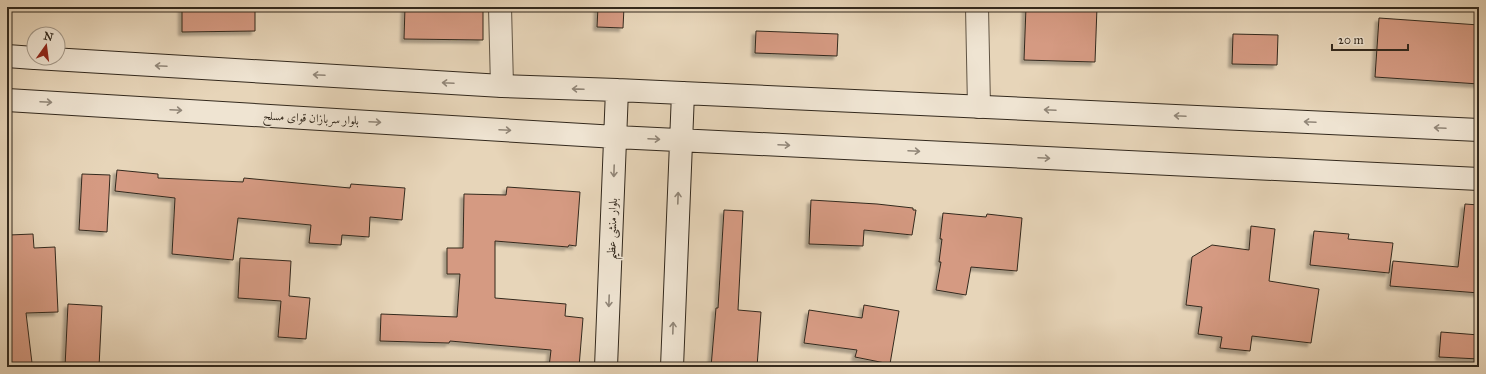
<svg xmlns="http://www.w3.org/2000/svg" width="1486" height="374" viewBox="0 0 1486 374" font-family="'IM FELL Great Primer',Amiri,serif">
	<style>
		.building { fill: #d59a82; stroke: #33291d; filter: url(#shadow) }
		.lines { fill: none; stroke-linecap: round; stroke-linejoin: round }
		.street-casing { stroke: #605444; stroke-width: 24 }
		.secondary-casing { stroke: #33291d; stroke-width: 24 }
		.street { stroke: #efe4d2; stroke-width: 22 }
		.secondary { stroke: #efe4d2; stroke-width: 22 }
		.oneway { stroke: #918678 }
		.labels { text-anchor: middle; dominant-baseline: central; stroke-width: 3; stroke-linejoin: round; paint-order: stroke }
		.street-label { font-size: 12px; fill: #33291d; stroke: #efe4d2 }
	</style>
	<defs>
		<filter id="shadow"><feDropShadow dx="-3.5" dy="3.5" stdDeviation="1" flood-color="#0004"/></filter>
	</defs>
	<rect width="100%" height="100%" fill="#e7d5b9"/>
	<filter id="stains"><feTurbulence type="fractalNoise" baseFrequency=".005" numOctaves="4"/><feColorMatrix values="0 0 0 0 .2 0 0 0 0 .09 0 0 0 0 .02 0 0 0 .5 -.17"/></filter>
	<radialGradient id="worn" r=".72"><stop offset=".6" stop-color="#630" stop-opacity="0"/><stop offset="1" stop-color="#630" stop-opacity=".3"/></radialGradient>
	<path class="building" d="M182 7H255V31L182 32Z
		M405 7H483V40L404 39Z
		M598 7H624L623 28 597 27Z
		M1026 7H1097L1095 62 1024 60Z
		M1379 18 1479 25V84L1375 77Z
		M756 31 838 34 837 56 755 53Z
		M1233 34 1278 35 1277 65 1232 64Z
		M117 170 158 174V178L243 182 244 178 350 188 351 184 405 188 402 220 370 217 369 237 342 235 341 245 309 243 311 225 238 218 233 260 172 254 175 198 115 191Z
		M82 174 110 175 107 232 79 230Z
		M507 187 580 192 576 246 569 245 568 247 495 241V298L566 304 565 316 583 318 579 367H549L551 350 450 341 449 343 380 341 381 314 457 317 460 274H447V248H463L464 194 506 195Z
		M811 200 877 204 913 208V210H916L912 235 864 230 863 246 809 244Z
		M1465 204 1479 205V293L1390 286 1393 261 1458 267Z
		M724 210 743 211 738 310 761 312 757 367H711L716 308H718Z
		M943 213 986 217 987 214 1022 218 1017 271 971 267 966 295 936 290 941 262H939L942 239H940Z
		M1251 226 1275 229 1269 281 1319 289 1311 343 1252 336 1250 351 1220 348 1222 337 1198 334 1202 307 1186 305 1192 257 1212 245 1249 250Z
		M1314 231 1349 234 1348 239 1393 243 1389 273 1310 265Z
		M33 234 34 248 55 247 58 312 26 313 32 363 7 366V242H9V235Z
		M240 258 291 261 289 296 310 298 306 339 278 337 281 301 238 298Z
		M68 304 102 306 99 367H65Z
		M864 305 899 311 890 364 855 357 857 350 804 343 809 310 862 318Z
		M1441 332 1479 335V359L1439 357Z"/>
	<g class="lines">
		<defs>
			<path id="street" d="M500 7 502 86
				M977 7 979 107"/>
			<path id="secondary" d="M7 56 34 58
				M35 58 502 86 617 90 1479 130
				M7 100 616 137 1479 179
				M606 367 617 90
				M672 367 683 93"/>
		</defs>
		<use href="#street" class="street-casing"/>
		<use href="#secondary" class="secondary-casing"/>
		<use href="#street" class="street"/>
		<use href="#secondary" class="secondary"/>
	</g>
	<defs><path id="oneway-shaft" d="M-6 0H5M1.5-3L5.5 0L1.5 3" fill="none" stroke-width="1.6" stroke-linecap="round" stroke-linejoin="round"/></defs>
	<g class="oneway">
		<use href="#oneway-shaft" transform="translate(161 66) rotate(-177)"/>
		<use href="#oneway-shaft" transform="translate(319 75) rotate(-177)"/>
		<use href="#oneway-shaft" transform="translate(448 83) rotate(-177)"/>
		<use href="#oneway-shaft" transform="translate(578 89) rotate(-178)"/>
		<use href="#oneway-shaft" transform="translate(46 102) rotate(3)"/>
		<use href="#oneway-shaft" transform="translate(176 110) rotate(3)"/>
		<use href="#oneway-shaft" transform="translate(1050 110) rotate(-177)"/>
		<use href="#oneway-shaft" transform="translate(1180 116) rotate(-177)"/>
		<use href="#oneway-shaft" transform="translate(375 122) rotate(3)"/>
		<use href="#oneway-shaft" transform="translate(1310 122) rotate(-177)"/>
		<use href="#oneway-shaft" transform="translate(1440 128) rotate(-177)"/>
		<use href="#oneway-shaft" transform="translate(505 130) rotate(3)"/>
		<use href="#oneway-shaft" transform="translate(654 139) rotate(3)"/>
		<use href="#oneway-shaft" transform="translate(784 145) rotate(3)"/>
		<use href="#oneway-shaft" transform="translate(914 151) rotate(3)"/>
		<use href="#oneway-shaft" transform="translate(1044 158) rotate(3)"/>
		<use href="#oneway-shaft" transform="translate(614 171) rotate(92)"/>
		<use href="#oneway-shaft" transform="translate(678 198) rotate(-88)"/>
		<use href="#oneway-shaft" transform="translate(609 301) rotate(92)"/>
		<use href="#oneway-shaft" transform="translate(673 328) rotate(-88)"/>
	</g>
	<g class="labels">
		<g class="street-label">
			<text transform="translate(311 118) rotate(3)">بلوار سربازان قوای مسلح</text>
			<text transform="translate(612 229) rotate(-88)">بلوار منشی عظیم</text>
		</g>
	</g>
	<rect width="1486" height="374" fill="none" stroke="#e7d5b9" stroke-width="24"/>
	<rect x="8" y="8" width="1470" height="358" fill="none" stroke="#33291d" stroke-width="2"/>
	<rect x="12" y="12" width="1462" height="350" fill="none" stroke="#33291d"/>
	<g transform="translate(46 46) rotate(14)"><circle r="19" fill="#efe4d2" stroke="#a4998a"/>
	<path d="M0-3L7 15L0 10L-7 15Z" fill="#8f2418"/>
	<text y="-6" font-size="11" font-weight="bold" text-anchor="middle" fill="#33291d">N</text>
	</g>
	<path d="M1332 44v6h76v-6" fill="none" stroke="#33291d" stroke-width="2"/>
	<text x="1338" y="44" font-size="12" fill="#33291d" stroke="#efe4d2" stroke-width="3" paint-order="stroke">20 m</text>
	<rect width="100%" height="100%" filter="url(#stains)"/>
	<rect width="100%" height="100%" fill="url(#worn)"/>
</svg>
